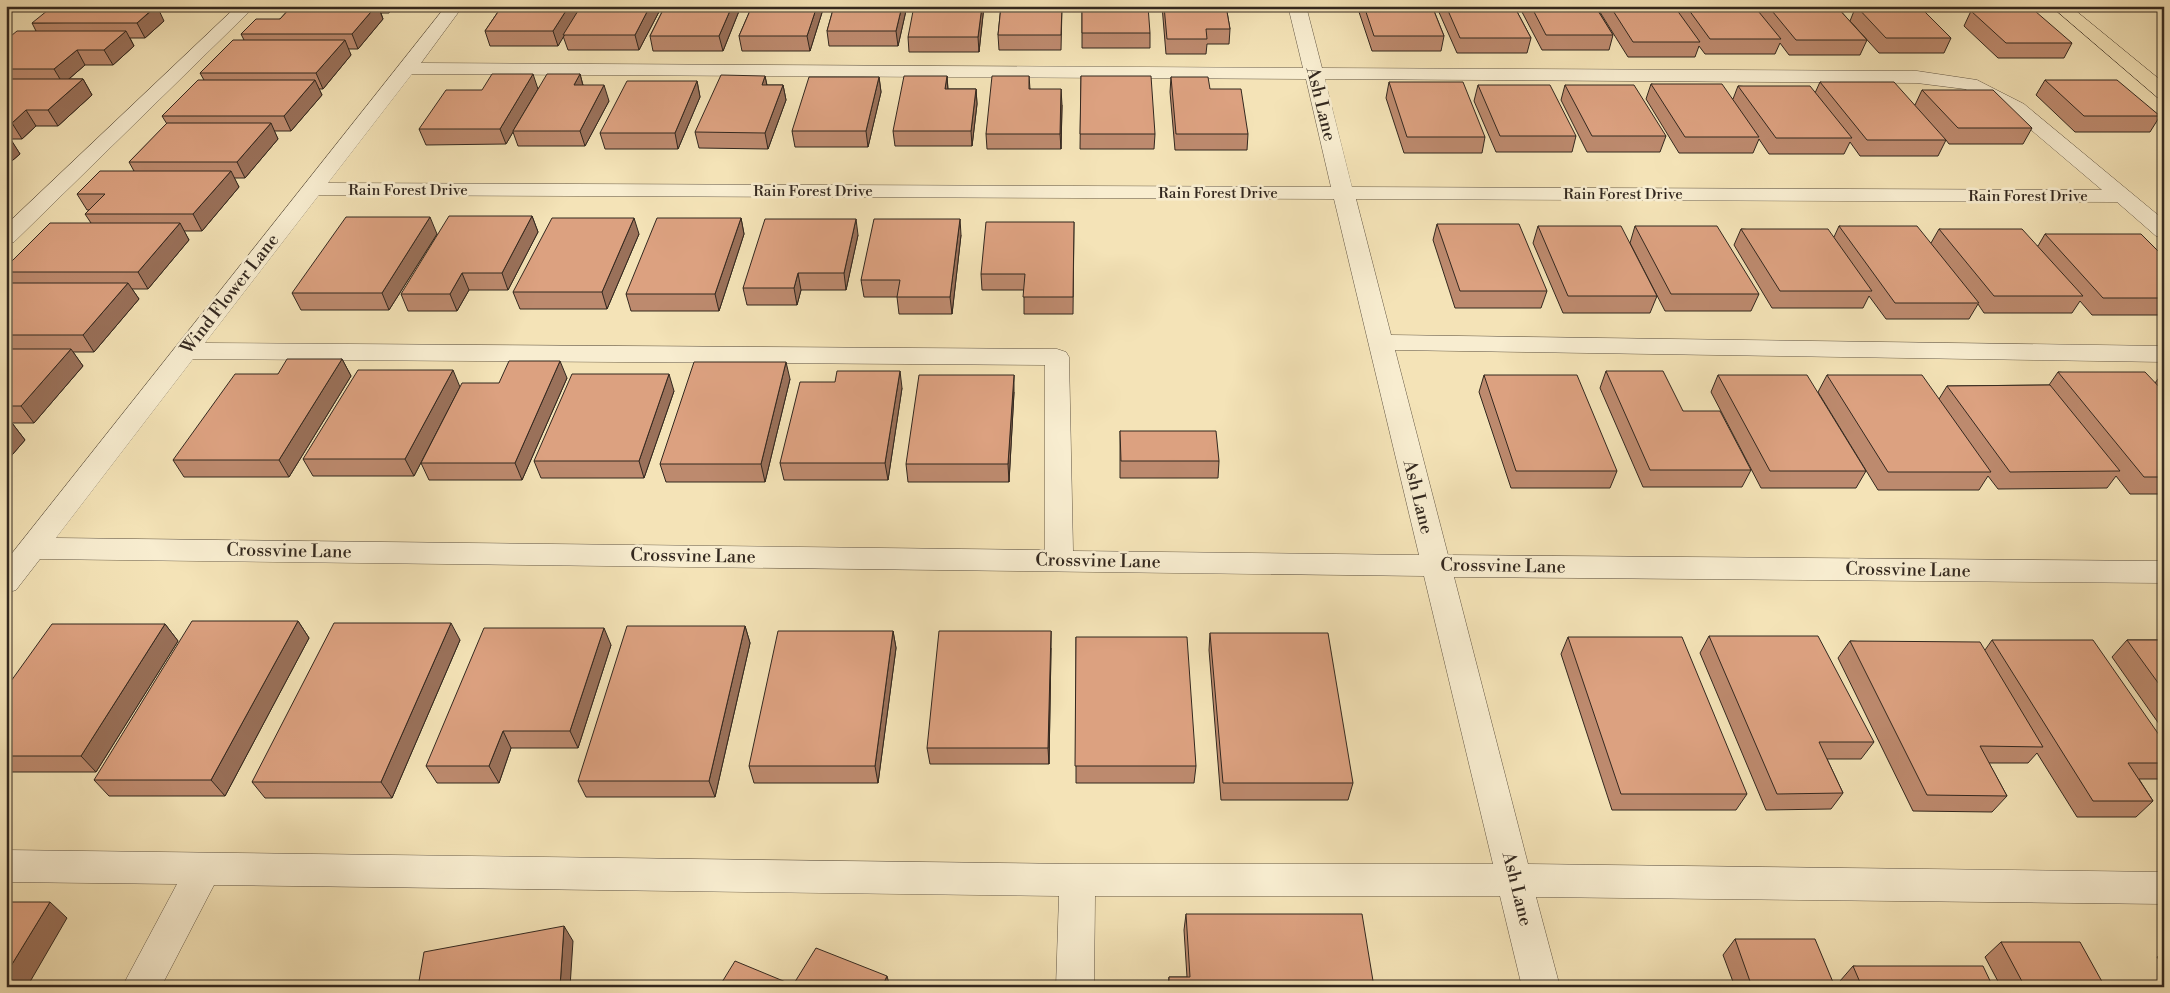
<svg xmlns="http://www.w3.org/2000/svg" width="2170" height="993" viewBox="0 0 2170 993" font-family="'Libre Bodoni',serif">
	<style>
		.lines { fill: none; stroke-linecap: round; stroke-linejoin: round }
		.minor-casing { stroke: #635745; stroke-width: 1 }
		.major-casing { stroke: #33281f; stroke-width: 1 }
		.minor { fill: #f8edd0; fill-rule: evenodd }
		.major { fill: #f4e3b7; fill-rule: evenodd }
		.wall { fill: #bd8a6e; stroke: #33281f }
		.shaded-wall { fill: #9a715a; stroke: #33281f }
		.building { fill: #dca180; stroke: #33281f }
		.labels { text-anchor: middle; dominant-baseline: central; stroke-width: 5; stroke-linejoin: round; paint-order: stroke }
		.far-street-label { font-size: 15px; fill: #33281f; stroke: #f8edd0 }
		.street-label { font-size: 18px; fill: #33281f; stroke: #f8edd0 }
	</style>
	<rect width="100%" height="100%" fill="#f4e3b7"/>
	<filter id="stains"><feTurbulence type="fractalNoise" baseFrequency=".004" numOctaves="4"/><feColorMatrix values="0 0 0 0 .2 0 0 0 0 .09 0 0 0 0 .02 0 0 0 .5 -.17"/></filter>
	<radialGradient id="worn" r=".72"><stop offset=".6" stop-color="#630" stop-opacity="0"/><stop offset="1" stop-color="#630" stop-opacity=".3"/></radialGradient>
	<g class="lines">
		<defs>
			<path id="minor" d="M6 6H17L12 13 6 14Z
				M237 6H255L14 242 6 244V225Z
				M446 6H463L421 63 1303 68 1288 6H1306L1322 68 1917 71 1977 80 2024 104 2164 220V238L2156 236 2117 202 1356 199 1391 335 2164 346V362L1395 350 1448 555 2164 561V583L1454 577 1528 864 2164 872V904L1536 897 1560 987H1522L1500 896H1095L1094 987H1056L1059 896 214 885 161 987H122L177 884 6 882V850L1077 864H1493L1424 576 40 559 16 590 6 593V561ZM412 74 1306 79 1331 187 328 183ZM1325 79 1917 83 1965 89 2010 112 2102 190 1352 187ZM319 195 1334 199 1419 555 1073 551 1069 357 1066 352 1057 349 205 343ZM193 359 1045 365V550L56 538Z"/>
			<path id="major" d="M2051 6H2070L2164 83V99L2157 97Z
				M2155 6H2164V12L2158 11Z"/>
		</defs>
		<use href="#minor" class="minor-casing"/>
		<use href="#major" class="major-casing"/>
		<use href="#minor" class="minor"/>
		<use href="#major" class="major"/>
	</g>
	<path class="wall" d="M292 6H395L389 13H381L383 19 358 49H348L351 55 323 89H319L322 95 291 131H274L278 139 245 178H234L239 187 202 231H184L189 240 148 289H132L139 299 94 352H73L83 366 34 423H12L25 440 6 462V283H9L6 279V267L91 223 85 214 89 210H87L77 194 134 171 129 162 167 124 162 116 204 80 200 73 244 40 241 34 280 19Z
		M502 6H662L639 50H568L563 36 558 46H490L485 31Z
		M665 6H741L723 51H653L650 36Z
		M752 6H824L810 51H742L739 36Z
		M834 6H907L898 46H829L827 31Z
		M984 6 979 52H909L908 37Z
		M1001 6H1062L1061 50H999L998 35Z
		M1082 6 1150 33V48H1082Z
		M1162 6H1226L1230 29 1229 44H1207L1206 54H1166Z
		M1358 6H1432L1444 36 1441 51H1372L1358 9Z
		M1439 6H1514L1531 38 1527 53H1457L1438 10Z
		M1524 6H1595L1613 35 1609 50H1542L1522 12Z
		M1599 6H1674L1675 7V6H1754L1756 8 1757 6H1836L1867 40 1860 55H1789L1780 43 1775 54H1705L1699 46 1695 57H1628L1598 9Z
		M1856 6 1951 38 1944 53H1879L1850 21Z
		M1971 11 2072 43 2064 58H1998L1964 26Z
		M164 21 145 38H130L134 46 113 65H85L69 79H83L92 95 58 126H36L22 139H10L20 154 6 166V40L36 31 32 23Z
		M580 74 583 85 609 101 585 146H518L513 132 506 144 426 145 419 129Z
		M765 76 767 85H783L786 100 768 149 699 148 695 132Z
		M947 76 948 89H976L977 104 972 146H895L893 131Z
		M1029 76 1030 89 1062 105 1061 149H987L986 134Z
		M1081 76 1155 134 1154 149H1080Z
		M879 77 881 92 868 147H795L792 131Z
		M1171 77 1210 89 1248 134 1247 150H1175L1170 92Z
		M2045 80 2160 116 2150 132H2075L2036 95Z
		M697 81 700 97 678 149H605L600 133Z
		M1389 82 1485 137 1482 153H1404L1386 98Z
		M1820 82 1915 105 1922 90 2032 128 2023 144H1949L1946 140 1938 156H1860L1850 142 1844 154H1769L1759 139 1753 153H1679L1646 99 1651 84 1733 99 1738 86 1815 93Z
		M1478 85 1576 136 1572 152H1496L1474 101Z
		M1565 85 1666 136 1660 152H1587L1561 100Z
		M532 216 538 232 508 290H469L457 311H408L401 294Z
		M741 218 744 234 719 311H631L626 294Z
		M1074 222 1073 314H1024V290H982L981 274Z
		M1437 224 1547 291 1541 308H1455L1433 240Z
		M1538 226 1657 296 1650 313H1563L1533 243Z
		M1635 226 1759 294 1751 311H1665L1630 243Z
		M1839 226 1931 243 1939 229 2038 246 2045 234 2164 257V315H2092L2080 301 2072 313H1984L1978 304 1969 319H1886L1869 296 1863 308H1772L1734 245 1741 229 1834 237Z
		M437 234 389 310H301L292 293Z
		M639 234 607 309H520L513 292Z
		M858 235 846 290H801L797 305H747L743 288Z
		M961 235 952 314H899L897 297H864L861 280Z
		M342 359 351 376 289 477H184L173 460 278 374Z
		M1606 371 1683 411 1751 470 1742 487H1643L1600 388Z
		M2164 371V494H2130L2116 476 2107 488 1998 489 1988 476 1979 490H1878L1818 392 1827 375 1939 399 1947 386 2049 385 2058 372 2155 383Z
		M1484 375 1617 471 1610 488H1511L1479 392Z
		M1718 375 1866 471 1856 488H1761L1711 392Z
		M567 378 522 480H429L421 463 499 383Z
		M790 379 765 482H666L660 464Z
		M835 382 902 388 888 480H784L780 463Z
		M460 387 414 476H313L303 459Z
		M674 391 644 478H541L534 461Z
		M1014 392 1009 482H908L906 464Z
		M1120 431 1219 461 1218 478H1120Z
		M298 621 309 638 225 796H109L94 780Z
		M165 624 178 641 96 772H6V688Z
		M745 626 750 643 715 797H586L578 781Z
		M893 631 896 648 878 783H754L749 766Z
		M1210 633 1353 783 1348 800H1221L1209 650Z
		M1709 636 1874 742 1861 759H1827L1843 793 1831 809 1766 810 1700 653Z
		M1076 637 1196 766 1194 783H1076Z
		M1568 637 1747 794 1736 810H1612L1561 654Z
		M460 640 392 798H265L252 782Z
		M1992 640 2164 742V776L2161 779H2139L2153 801 2136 817H2077L2037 753 2028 763H1989L2007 796 1992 812 1913 811 1838 658 1850 641 1985 650Z
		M2127 640H2164V731L2112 657Z
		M611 645 578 748H511L499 783H437L426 766Z
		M1051 648 1049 764H930L927 748Z
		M1186 914 1374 987H1168L1169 977H1187L1184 930Z
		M1735 939 1835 987H1735L1723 955Z
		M2001 942 2105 987H2001L1985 957Z
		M2164 952V967L2157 957Z
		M1853 966 1993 987H1842L1840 981Z"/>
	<path class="shaded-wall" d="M157 6 164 21 145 38 137 23Z
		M376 6H378L383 19 358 49 352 34Z
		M386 6H395L389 13Z
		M569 6H582L558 46 553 31Z
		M650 6H662L639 50 635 35Z
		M732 6H741L723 51 719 36Z
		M817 6H824L810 51 807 36Z
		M902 6H907L898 46 896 31Z
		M982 6H984L979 52 978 37Z
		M126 31 134 46 113 65 104 50Z
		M345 40 351 55 323 89 316 73Z
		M77 50 85 65 63 84 54 69Z
		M533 74 538 89 513 131V132L506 144 500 129Z
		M580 74 584 90 574 85Z
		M765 76 768 91 762 85Z
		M947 76 948 92 945 89Z
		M879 77 881 92 868 147 866 131Z
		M83 79 92 95 58 126 48 110Z
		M315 80 322 95 291 131 284 116Z
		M697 81 700 97 678 149 675 133Z
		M604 85 609 101 585 146 580 131Z
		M783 85 786 100 768 149 765 133Z
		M976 89 977 104 972 146 971 131Z
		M1061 89 1062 105 1061 149 1060 134Z
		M26 110 36 126 22 139 12 123Z
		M271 123 278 139 245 178 237 162Z
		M10 138 20 154 6 166V141Z
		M231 171 239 187 202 231 193 214Z
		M532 216 538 232 508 290 502 273Z
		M430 217 437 234 389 310 382 293Z
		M634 218 639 234 607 309 602 292Z
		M741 218 744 234 719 311 715 294Z
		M856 219 858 235 846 290 844 273Z
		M960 219 961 235 952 314 950 297Z
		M180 223 189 240 148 289 138 272Z
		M462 273 469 290 457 311 450 294Z
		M798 273 801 290 797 305 794 288Z
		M128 283 139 299 94 352 83 335Z
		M71 349 83 366 34 423 21 406Z
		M342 359 351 376 289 477 279 460Z
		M560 361 567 378 522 480 515 463Z
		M786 362 790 379 765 482 761 464Z
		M453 370 460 387 414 476 405 459Z
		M900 371 902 388 888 480 885 463Z
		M669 374 674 391 644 478 639 461Z
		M1014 375V392L1009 482 1008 464Z
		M12 423 25 440 6 462V429Z
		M298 621 309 638 225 796 211 780Z
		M451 623 460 640 392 798 381 782Z
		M165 624 178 641 96 772 81 756Z
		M745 626 750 643 715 797 709 781Z
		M604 628 611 645 578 748 570 731Z
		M893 631 896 648 878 783 875 766Z
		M1051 631V648L1049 764 1048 748Z
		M503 731 511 748 499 783 489 766Z
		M50 902 67 918 27 987H6V974Z
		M564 926 573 941 570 987H560Z
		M887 976 890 987H882Z"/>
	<path class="building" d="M53 6H156L137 23H32Z
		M292 6H376L352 34H241L256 19H280Z
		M502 6H569L553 31H485Z
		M581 6H650L635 35H563Z
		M665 6H732L719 36H650Z
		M752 6H817L807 36H739Z
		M834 6H902L896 31H827Z
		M914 6H982L978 37H908Z
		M1001 6H1062L1061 35H998Z
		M1082 6H1148L1150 33H1082Z
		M1164 6H1226L1230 29H1206L1207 39H1167Z
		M1364 6H1432L1444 36H1374Z
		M1446 6H1514L1531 38H1460Z
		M1531 6H1595L1613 35H1546Z
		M1610 6H1674L1700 42H1633Z
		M1686 6H1754L1781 39H1710Z
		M1768 6H1836L1867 40H1796Z
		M1856 6H1919L1951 38H1886Z
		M1971 11H2035L2072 43H2006Z
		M17 31H126L104 50H77L54 69H6V40Z
		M233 40H345L316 73H200Z
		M492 74H533L500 129H419L446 90H482Z
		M547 74H580L574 85H604L580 131H513Z
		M721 75 765 76 762 85H783L765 133 695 132Z
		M904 76H947L945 89H976L971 131H893Z
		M992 76H1029V89H1061L1060 134H986Z
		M1081 76H1151L1155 134H1080Z
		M809 77H879L866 131H792Z
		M1171 77H1208L1210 89H1241L1248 134H1176Z
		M6 79H83L48 110H26L12 123H6Z
		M198 80H315L284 116H162Z
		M2045 80H2117L2160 116H2084Z
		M627 81H697L675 133H600Z
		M1389 82H1463L1485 137H1407Z
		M1820 82H1894L1946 140H1867Z
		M1651 84H1722L1759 137H1685Z
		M1478 85H1550L1576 136H1500Z
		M1565 85H1634L1666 136H1592Z
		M1738 86H1810L1852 138H1776Z
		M1922 90H1993L2032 128H1958Z
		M167 123H271L237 162H129Z
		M100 171H231L193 214H85L105 194H77Z
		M449 216H532L502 273H462L450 294H401Z
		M346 217H430L382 293H292Z
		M552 218H634L602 292H513Z
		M657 218H741L715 294H626Z
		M765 219H856L844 273H798L794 288H743Z
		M874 219H960L950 297H897L900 280H861Z
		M986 222H1074L1073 297H1023L1025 274H981Z
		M50 223H180L138 272H6V267Z
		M1437 224H1519L1547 291H1460Z
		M1538 226H1621L1657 296H1568Z
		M1635 226H1717L1759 294H1671Z
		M1839 226H1917L1979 303H1895Z
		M1741 229H1828L1872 291H1780Z
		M1939 229H2022L2083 296H1994Z
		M2045 234H2141L2164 257V298H2103Z
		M6 283H128L83 335H6Z
		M6 349H71L21 406H6Z
		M287 359H342L279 460H173L235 374H278Z
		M509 361H560L515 463H421L462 383H499Z
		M694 362H786L761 464H660Z
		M358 370H453L405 459H303Z
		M837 371H900L885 463H780L800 382H835Z
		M1606 371H1663L1683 411H1720L1751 470H1650Z
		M2058 372H2145L2164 392V477H2144Z
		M572 374H669L639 461H534Z
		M919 375H1014L1008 464H906Z
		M1484 375H1577L1617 471H1516Z
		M1718 375H1807L1866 471H1770Z
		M1827 375H1922L1991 472H1888Z
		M2050 385 2120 471 2010 472 1947 386Z
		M6 423H12L6 429Z
		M1120 431H1216L1219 461H1121Z
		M192 621H298L211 780H94Z
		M334 623H451L381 782H252Z
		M52 624H165L81 756H6V688Z
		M627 626H745L709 781H578Z
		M484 628H604L570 731H503L489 766H426Z
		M778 631H893L875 766H749Z
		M939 631H1051L1048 748H927Z
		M1210 633H1328L1353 783H1223Z
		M1709 636H1818L1874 742H1819L1843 793 1777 794Z
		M1076 637H1187L1196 766H1075Z
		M1568 637H1682L1747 794H1621Z
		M1992 640H2093L2164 742V763H2128L2153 801H2093Z
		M2127 640H2164V691Z
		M1850 641 1980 642 2043 747 1980 746 2007 796 1927 795Z
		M6 902H50L6 974Z
		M1186 914H1362L1374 987H1169V977H1190Z
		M564 926 560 987H418L424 952Z
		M1735 939H1815L1835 987H1752Z
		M2001 942H2080L2105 987H2025Z
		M816 948 887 976 882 987H719L735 961 793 985Z
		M1853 966H1983L1993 987H1862Z"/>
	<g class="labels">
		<g class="far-street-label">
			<text x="408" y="190">Rain Forest Drive</text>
			<text x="813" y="191">Rain Forest Drive</text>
			<text x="1218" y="193">Rain Forest Drive</text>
			<text x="1623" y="194">Rain Forest Drive</text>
			<text x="2028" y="196">Rain Forest Drive</text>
		</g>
		<g class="street-label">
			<text transform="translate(1321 104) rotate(76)">Ash Lane</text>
			<text transform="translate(230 294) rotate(-52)">Wind Flower Lane</text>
			<text transform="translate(1418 497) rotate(76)">Ash Lane</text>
			<text transform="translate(289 551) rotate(1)">Crossvine Lane</text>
			<text transform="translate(693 556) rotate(1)">Crossvine Lane</text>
			<text transform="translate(1098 561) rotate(1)">Crossvine Lane</text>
			<text transform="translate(1503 566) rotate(1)">Crossvine Lane</text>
			<text transform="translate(1908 570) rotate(1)">Crossvine Lane</text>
			<text transform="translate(1517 889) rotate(76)">Ash Lane</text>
		</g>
	</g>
	<rect width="2170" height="993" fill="none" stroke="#f4e3b7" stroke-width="25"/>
	<rect x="8" y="8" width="2155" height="978" fill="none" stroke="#33281f" stroke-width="2.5"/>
	<rect x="12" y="12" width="2145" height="968" fill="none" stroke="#33281f"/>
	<rect width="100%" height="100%" filter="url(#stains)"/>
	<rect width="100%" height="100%" fill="url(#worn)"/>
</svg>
